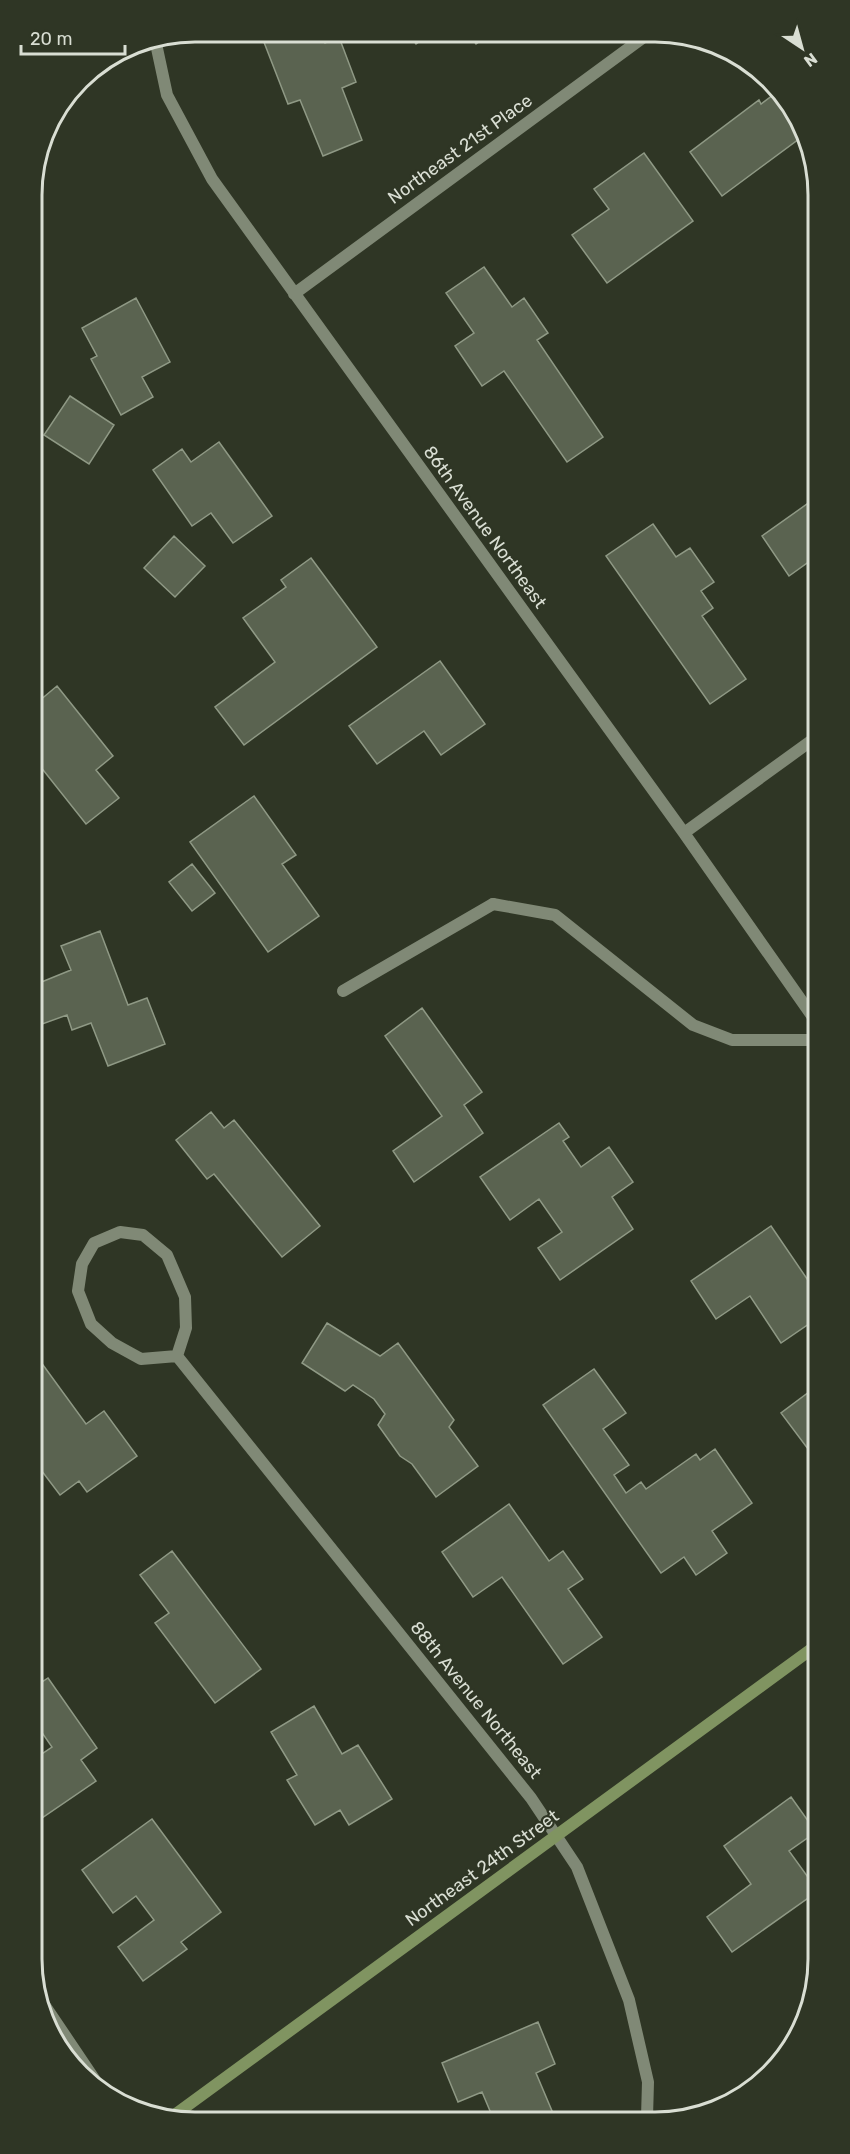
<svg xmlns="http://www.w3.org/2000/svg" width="850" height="2154" viewBox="0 0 850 2154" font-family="Rubik,sans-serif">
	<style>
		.building { fill: #5a6350; stroke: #8f9985; stroke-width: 1.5 }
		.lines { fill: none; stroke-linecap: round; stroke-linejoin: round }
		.service { stroke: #808976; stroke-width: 12 }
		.minor { stroke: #808976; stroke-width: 12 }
		.secondary { stroke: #809461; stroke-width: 12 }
		.labels { text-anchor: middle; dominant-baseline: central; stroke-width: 4.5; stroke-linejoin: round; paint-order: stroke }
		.street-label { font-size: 18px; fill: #d9ded3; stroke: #2f3625 }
		.rim { fill: none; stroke: #d9ded3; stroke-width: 3 }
	</style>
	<rect width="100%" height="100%" fill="#2f3625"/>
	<path class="building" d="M260 32H320L325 43 339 37 356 82 342 88 362 140 323 156 300 100 288 104Z
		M408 33H431L416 44Z
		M468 33H491L476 44Z
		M777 92 803 136 722 196 690 152 759 100 761 104Z
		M644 153 693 221 607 283 572 235 609 209 594 189Z
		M484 267 512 307 524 298 548 333 537 340 603 437 567 462 504 371 482 386 455 346 474 333 446 293Z
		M136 298 170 362 142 377 153 397 121 415 91 359 97 356 82 328Z
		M70 396 114 425 89 464 44 435Z
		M219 442 272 516 233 543 211 513 192 526 153 470 182 449 191 462Z
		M814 499V558L789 576 762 536Z
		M653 524 676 557 690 548 714 582 701 591 713 608 702 616 746 679 710 704 606 556Z
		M174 536 205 566 175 597 144 568Z
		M311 558 377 647 244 745 215 707 275 662 243 618 286 587 281 580Z
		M440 661 485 724 441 755 424 731 377 764 349 726Z
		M57 686 113 756 96 770 119 798 86 824 36 761 34 763 33 706Z
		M254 796 296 855 282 864 319 916 268 952 190 842Z
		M192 864 215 893 192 911 169 882Z
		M100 931 128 1005 147 998 165 1044 108 1066 91 1023 72 1030 67 1015 34 1027V985L71 970 61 946Z
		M422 1008 482 1092 464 1105 483 1133 414 1182 393 1151 442 1116 385 1036Z
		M211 1112 224 1128 234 1120 320 1226 282 1257 214 1174 207 1179 176 1140Z
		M559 1123 569 1137 563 1141 581 1167 609 1147 633 1182 612 1197 633 1229 560 1280 538 1248 562 1232 539 1199 510 1220 480 1177Z
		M771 1226 816 1292V1319L781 1343 750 1296 716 1319 691 1281Z
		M327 1323 380 1356 398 1343 454 1420 449 1427 478 1466 436 1497 412 1464 400 1456 378 1425 385 1414 374 1399 353 1385 345 1391 302 1363Z
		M35 1354 86 1424 104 1411 137 1456 87 1492 79 1481 60 1495 35 1462Z
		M594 1369 626 1413 603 1429 629 1465 614 1475 626 1493 641 1482 646 1489 696 1454 700 1460 715 1449 752 1503 712 1531 727 1553 696 1575 684 1557 661 1573 543 1405Z
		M817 1386V1461L781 1413Z
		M509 1504 549 1561 563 1551 583 1579 568 1589 602 1637 563 1664 502 1577 473 1597 442 1552Z
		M172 1551 261 1669 215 1703 155 1623 169 1613 140 1575Z
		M48 1678 97 1748 81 1760 96 1781 36 1822V1758L52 1747 36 1724V1686Z
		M314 1706 342 1754 358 1745 392 1799 349 1825 340 1810 315 1825 287 1780 297 1775 271 1732Z
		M791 1797 816 1832 789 1851 818 1891 732 1952 707 1917 751 1884 724 1846Z
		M152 1819 221 1912 181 1942 187 1949 143 1981 118 1947 154 1920 136 1896 113 1913 82 1870Z
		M538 2022 555 2064 536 2073 555 2118H493L482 2092 458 2102 442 2063Z"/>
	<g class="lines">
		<path class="service" d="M343 991 493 904"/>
		<path class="minor" d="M155 39 167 95 212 179 684 833 815 1020
			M294 294 648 34
			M684 833 815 738
			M493 904 555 915 693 1025 732 1040H816
			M120 1232 143 1235 167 1255 185 1297 186 1328 177 1356 141 1359 112 1343 91 1324 78 1291 82 1264 94 1243Z
			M177 1356 531 1798 577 1867 629 2000 648 2082 647 2117
			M37 1994 101 2089"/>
		<path class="secondary" d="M169 2119 817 1645"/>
	</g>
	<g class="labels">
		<g class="street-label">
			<text transform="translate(460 149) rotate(-36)">Northeast 21st Place</text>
			<text transform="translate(485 527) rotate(54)">86th Avenue Northeast</text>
			<text transform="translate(476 1700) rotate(51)">88th Avenue Northeast</text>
			<text transform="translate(482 1868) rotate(-36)">Northeast 24th Street</text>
		</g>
	</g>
	<path d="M0 0H850V2154H0ZM195 42H655A153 153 0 0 1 808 195V1959A153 153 0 0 1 655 2112H195A153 153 0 0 1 42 1959V195A153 153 0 0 1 195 42Z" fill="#2f3625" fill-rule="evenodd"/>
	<path class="rim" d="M195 42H655A153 153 0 0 1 808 195V1959A153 153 0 0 1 655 2112H195A153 153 0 0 1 42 1959V195A153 153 0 0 1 195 42Z"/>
	<g transform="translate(802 48) rotate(144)" stroke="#2f3625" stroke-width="4.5" paint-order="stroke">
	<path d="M0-4.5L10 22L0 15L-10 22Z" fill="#d9ded3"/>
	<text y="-9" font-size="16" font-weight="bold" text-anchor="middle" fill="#d9ded3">N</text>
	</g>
	<path d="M21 45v9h104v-9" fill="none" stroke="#d9ded3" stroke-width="3"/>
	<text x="30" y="45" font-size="18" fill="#d9ded3" stroke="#2f3625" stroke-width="4.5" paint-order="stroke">20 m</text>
</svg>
